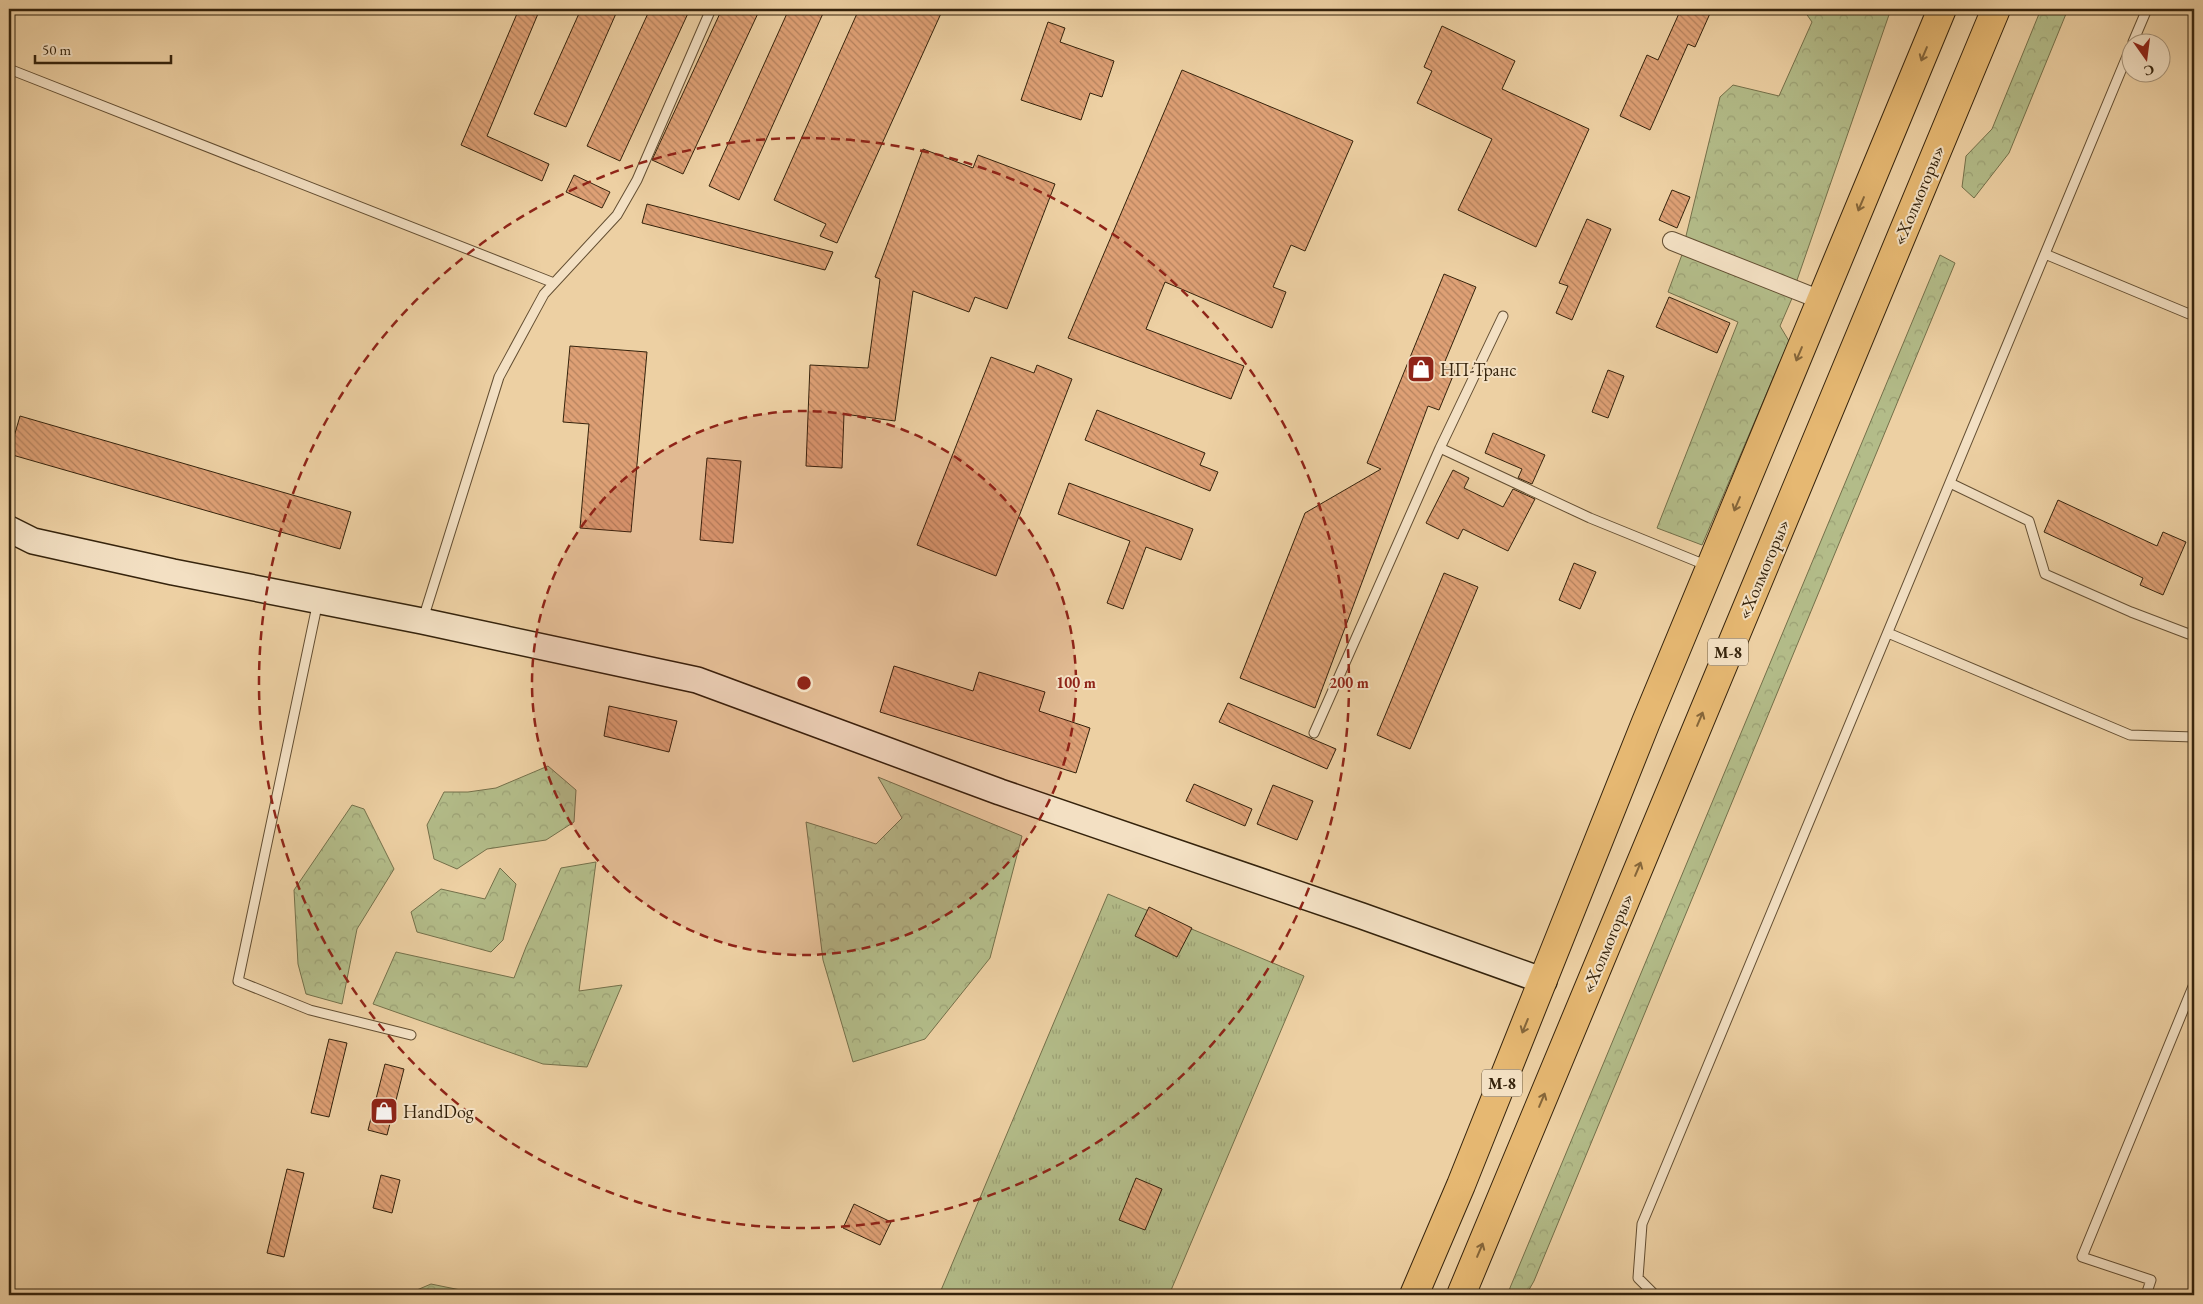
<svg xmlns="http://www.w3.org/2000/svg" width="2203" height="1304" viewBox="0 0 2203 1304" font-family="'EB Garamond',serif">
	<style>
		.grass { fill: url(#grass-tufts); stroke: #74704a }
		.forest { fill: url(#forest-crowns); stroke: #74704a }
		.building { fill: url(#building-back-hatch); stroke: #35230c }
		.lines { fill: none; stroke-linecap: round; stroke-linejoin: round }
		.lane-casing { stroke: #634e32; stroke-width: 11 }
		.street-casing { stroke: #634e32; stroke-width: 20 }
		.secondary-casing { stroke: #35230c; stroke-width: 28 }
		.highway-casing { stroke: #35230c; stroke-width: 30 }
		.lane { stroke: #f3e0c3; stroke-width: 9 }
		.street { stroke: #f3e0c3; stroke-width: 18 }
		.secondary { stroke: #f3e0c3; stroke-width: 25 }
		.highway { stroke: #e6b872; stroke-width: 28 }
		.oneway { stroke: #85663a }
		.ring { fill: none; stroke: #8f2418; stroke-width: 2.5; stroke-dasharray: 9 6 }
		.labels { text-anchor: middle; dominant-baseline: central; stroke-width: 4; stroke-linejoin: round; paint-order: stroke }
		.shield { fill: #f3e0c3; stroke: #6e5c43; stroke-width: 1 }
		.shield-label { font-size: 16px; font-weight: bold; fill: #35230c }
		.street-label { font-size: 18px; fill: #35230c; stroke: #f3e0c3 }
		.poi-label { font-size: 18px; fill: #35230c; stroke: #f3e0c3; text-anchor: start }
		.centre { fill: #8f2418; stroke: #f3e0c3; stroke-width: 2.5 }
		.ring-label { font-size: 15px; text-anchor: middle; font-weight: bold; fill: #8f2418; stroke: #f3e0c3; stroke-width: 4; stroke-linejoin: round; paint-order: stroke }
	</style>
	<defs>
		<pattern id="grass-tufts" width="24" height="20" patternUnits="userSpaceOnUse" patternTransform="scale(1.25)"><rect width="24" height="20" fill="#b3bc89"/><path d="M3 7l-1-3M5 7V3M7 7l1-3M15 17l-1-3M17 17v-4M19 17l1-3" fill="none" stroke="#9ba175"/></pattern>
		<pattern id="forest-crowns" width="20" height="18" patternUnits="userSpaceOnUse" patternTransform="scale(1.25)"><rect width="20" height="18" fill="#b3bc89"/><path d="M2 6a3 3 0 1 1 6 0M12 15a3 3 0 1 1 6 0" fill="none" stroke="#9ba175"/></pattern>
		<pattern id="building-back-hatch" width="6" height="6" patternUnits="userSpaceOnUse" patternTransform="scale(1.25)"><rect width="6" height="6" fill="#dea075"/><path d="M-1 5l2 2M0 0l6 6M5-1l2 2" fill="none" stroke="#b5825e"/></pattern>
	</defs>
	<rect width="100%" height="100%" fill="#edd0a3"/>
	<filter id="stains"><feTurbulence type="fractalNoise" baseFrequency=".004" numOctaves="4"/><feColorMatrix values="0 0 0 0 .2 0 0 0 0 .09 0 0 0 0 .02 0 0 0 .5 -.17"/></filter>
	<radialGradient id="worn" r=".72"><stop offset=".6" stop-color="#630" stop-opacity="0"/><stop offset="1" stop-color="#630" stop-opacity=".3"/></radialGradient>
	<path class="grass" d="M1108 894 1304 976 1169 1295H939Z"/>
	<path class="forest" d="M1803 9H1891L1796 283 1685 240 1720 97 1733 85 1779 96 1812 22Z
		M2041 9H2068L2009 153 1974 198 1962 187 1966 156 1992 129Z
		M1683 252 1793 296 1780 326 1789 341 1702 545 1657 528 1738 322 1668 292Z
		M1940 255 1955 263 1534 1281 1526 1295H1507Z
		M548 766 576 790 574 822 546 840 487 849 457 869 434 859 427 825 444 792H468L496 788Z
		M878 777 1022 836 990 958 925 1039 853 1062 823 960 806 822 876 844 902 818Z
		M352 805 364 809 394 869 357 929 342 1004 306 994 298 964 294 890Z
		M596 862 579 991 622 985 587 1067 543 1064 373 1004 396 952 514 978 526 947 561 868Z
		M500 868 516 884 503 940 491 952 417 932 411 912 441 889 485 899Z
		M431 1284 485 1295H405Z"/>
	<path class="building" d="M519 9H540L487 136 549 164 542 181 461 145Z
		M581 9H618L566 127 534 114Z
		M650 9H690L620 161 587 146Z
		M722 9H760L683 174 652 160Z
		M789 9H825L739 200 709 186Z
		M859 9H943L837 243 820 236 826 224 774 200Z
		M1681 9H1712L1695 47 1688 44 1650 130 1620 116 1647 55 1658 60Z
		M1048 22 1065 28 1060 42 1114 61 1102 97 1090 93 1081 120 1021 100Z
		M1442 26 1515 61 1502 89 1589 129 1536 247 1458 210 1492 139 1417 103 1432 71 1424 67Z
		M1182 70 1353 141 1305 251 1291 245 1273 287 1286 292 1272 328 1165 282 1146 329 1244 366 1231 399 1068 338Z
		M923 149 973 168 978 155 1055 184 1007 309 975 297 969 312 913 291 895 421 844 414 842 468 806 466 810 365 868 368 880 279 875 277Z
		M574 175 610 192 602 208 566 192Z
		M1672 190 1690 197 1677 228 1659 220Z
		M647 204 821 249 833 252 825 270 642 223Z
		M1587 219 1611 229 1572 320 1556 313 1568 286 1559 283Z
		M1444 274 1476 287 1443 366 1455 371 1439 410 1428 406 1315 708 1240 678 1305 513 1381 469 1367 463Z
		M1669 297 1730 323 1717 353 1656 327Z
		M570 346 647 352 631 532 580 528 589 424 563 422Z
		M991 357 1034 373 1037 365 1072 379 996 576 917 545Z
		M1608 370 1624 376 1608 418 1592 412Z
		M1097 410 1205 453 1200 465 1218 472 1210 491 1085 440Z
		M20 416 351 512 340 549 9 454Z
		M1493 433 1545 455 1532 484 1518 478 1522 469 1485 453Z
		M707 458 741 461 733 543 700 540Z
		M1453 470 1469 478 1464 488 1503 507 1513 489 1535 499 1508 551 1463 529 1458 539 1426 523Z
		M1069 483 1193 529 1181 560 1146 547 1123 609 1107 603 1130 541 1058 514Z
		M2058 500 2157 546 2163 532 2186 542 2163 595 2140 585 2143 578 2044 532Z
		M1574 563 1596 572 1580 609 1559 600Z
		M1444 573 1478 587 1410 749 1377 735Z
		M894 666 973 691 979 672 1045 692 1039 711 1090 728 1076 773 880 712Z
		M1228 703 1336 749 1327 769 1219 722Z
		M609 706 677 721 669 752 604 736Z
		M1194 784 1252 809 1245 826 1186 801Z
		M1273 785 1313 801 1297 840 1257 824Z
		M1149 907 1192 928 1177 957 1135 936Z
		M329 1039 347 1043 329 1117 311 1113Z
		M385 1064 404 1069 387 1135 368 1130Z
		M287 1169 304 1173 284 1257 267 1253Z
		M381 1175 400 1180 392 1213 373 1208Z
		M1136 1178 1162 1189 1145 1230 1119 1220Z
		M854 1204 891 1222 880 1245 843 1228Z"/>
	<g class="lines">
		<defs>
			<path id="lane" d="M2133 42 2147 9
				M9 69 554 283
				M2045 254 2194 316
				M1440 448 1590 518 1708 566
				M1950 483 2029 521 2045 574 2131 612 2194 636
				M318 601 238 981 310 1010 411 1035
				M423 619 499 377 544 294 617 215 637 180 711 9
				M1888 633 2130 735 2194 737
				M1314 733 1440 448 1503 316
				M1655 1295 1638 1278 1642 1224 2130 49
				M2146 1295 2151 1280 2082 1257 2194 984"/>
			<path id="street" d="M1672 241 1821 300"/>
			<path id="secondary" d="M9 529 33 541 173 572 422 621 697 680 1000 792 1362 916 1544 981"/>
			<path id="highway" d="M1414 1295 1461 1185 1646 722 1942 9
				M1461 1295 1996 9"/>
		</defs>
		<use href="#lane" class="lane-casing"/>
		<use href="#street" class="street-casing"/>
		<use href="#secondary" class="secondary-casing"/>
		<use href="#highway" class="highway-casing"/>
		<use href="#lane" class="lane"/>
		<use href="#street" class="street"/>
		<use href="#secondary" class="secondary"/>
		<use href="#highway" class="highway"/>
	</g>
	<defs><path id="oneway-shaft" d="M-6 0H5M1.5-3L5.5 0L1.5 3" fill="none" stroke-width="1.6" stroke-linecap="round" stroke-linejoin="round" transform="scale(1.25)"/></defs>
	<g class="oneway">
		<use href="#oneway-shaft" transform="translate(1924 54) rotate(113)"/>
		<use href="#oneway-shaft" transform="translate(1861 204) rotate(113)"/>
		<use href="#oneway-shaft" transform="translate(1799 354) rotate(113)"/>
		<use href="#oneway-shaft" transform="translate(1737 504) rotate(113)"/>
		<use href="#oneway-shaft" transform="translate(1700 719) rotate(-67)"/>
		<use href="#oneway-shaft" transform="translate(1638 869) rotate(-67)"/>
		<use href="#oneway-shaft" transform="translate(1525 1026) rotate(112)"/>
		<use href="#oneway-shaft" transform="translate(1542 1100) rotate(-67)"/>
		<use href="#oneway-shaft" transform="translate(1480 1250) rotate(-67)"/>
	</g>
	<circle cx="804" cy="683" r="272" fill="#8f2418" fill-opacity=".12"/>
	<g class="ring">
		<circle cx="804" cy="683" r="272"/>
		<circle cx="804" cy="683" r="545"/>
	</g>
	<defs>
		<symbol id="shop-square" viewBox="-11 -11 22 22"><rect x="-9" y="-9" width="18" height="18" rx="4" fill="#8f2418" stroke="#f3e0c3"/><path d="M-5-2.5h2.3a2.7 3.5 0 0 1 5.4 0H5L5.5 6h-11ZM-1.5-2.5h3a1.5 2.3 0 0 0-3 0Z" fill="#fff"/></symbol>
	</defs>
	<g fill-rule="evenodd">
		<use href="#shop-square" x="1405" y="353" width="32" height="32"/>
		<use href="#shop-square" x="368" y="1095" width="32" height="32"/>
	</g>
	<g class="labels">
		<g class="shield">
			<rect x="1708" y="638.5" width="40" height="27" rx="4"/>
			<rect x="1482" y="1069.5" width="40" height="27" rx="4"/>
		</g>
		<g class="shield-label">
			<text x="1728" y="652">М-8</text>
			<text x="1502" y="1083">М-8</text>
		</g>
		<g class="street-label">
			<text transform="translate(1918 195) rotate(-67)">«Холмогоры»</text>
			<text transform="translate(1763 569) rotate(-67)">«Холмогоры»</text>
			<text transform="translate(1607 943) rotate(-67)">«Холмогоры»</text>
		</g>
		<g class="poi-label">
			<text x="1440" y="369">НП-Транс</text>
			<text x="403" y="1111">HandDog</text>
		</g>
	</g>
	<circle cx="804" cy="683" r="8" class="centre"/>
	<g class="ring-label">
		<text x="1076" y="688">100 m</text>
		<text x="1349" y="688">200 m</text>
	</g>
	<rect width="2203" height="1304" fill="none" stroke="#edd0a3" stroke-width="30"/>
	<rect x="10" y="10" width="2183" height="1284" fill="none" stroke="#35230c" stroke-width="2.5"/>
	<rect x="15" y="15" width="2173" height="1274" fill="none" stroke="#35230c"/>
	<g transform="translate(2146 58) rotate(166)"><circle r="24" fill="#f3e0c3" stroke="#a7947a"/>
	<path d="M0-4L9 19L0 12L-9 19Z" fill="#8f2418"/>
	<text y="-8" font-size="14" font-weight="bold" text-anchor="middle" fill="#35230c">С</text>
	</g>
	<path d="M35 55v8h136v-8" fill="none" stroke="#35230c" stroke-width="2.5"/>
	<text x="42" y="55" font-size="15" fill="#35230c" stroke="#f3e0c3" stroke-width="4" paint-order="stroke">50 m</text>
	<rect width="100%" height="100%" filter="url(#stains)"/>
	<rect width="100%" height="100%" fill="url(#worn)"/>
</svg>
